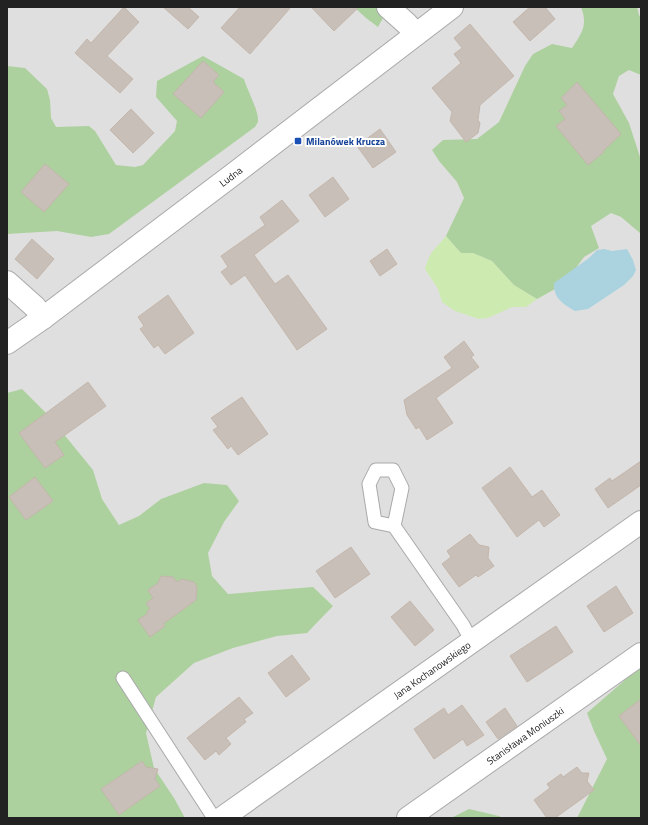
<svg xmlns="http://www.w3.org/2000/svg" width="648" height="825" viewBox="0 0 648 825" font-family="'Titillium Web',sans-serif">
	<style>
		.residential { fill: #e0dfdf }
		.grass { fill: #cdebb0 }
		.forest { fill: #add19e }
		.water { fill: #aad3df }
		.building { fill: #c7bfb8; stroke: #c4b6ab }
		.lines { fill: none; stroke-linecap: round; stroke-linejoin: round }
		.service-casing { stroke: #a9a9a9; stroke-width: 15 }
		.minor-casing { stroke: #a9a9a9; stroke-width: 24 }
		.service { stroke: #fff; stroke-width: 13 }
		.minor { stroke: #fff; stroke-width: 22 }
		.transit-dot { fill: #1a4fb4; stroke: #fff; stroke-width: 1.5 }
		.labels { text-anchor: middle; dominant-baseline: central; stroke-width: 4; stroke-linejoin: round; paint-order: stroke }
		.transit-label { font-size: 10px; font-weight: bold; fill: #164399; stroke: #fff; text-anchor: start }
		.street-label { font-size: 10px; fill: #222; stroke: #fff }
	</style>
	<rect width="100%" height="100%" fill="#f2efe9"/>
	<path class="residential" d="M7 7H641V818H7Z"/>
	<path class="grass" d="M446 236 461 253H473L492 261 514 285 537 299 526 307H512L488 318 479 319 455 311 442 302 438 289 425 269C430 250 435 250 446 236Z"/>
	<path class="forest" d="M354 7H389L378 27 366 18Z
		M581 7H637L639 15 641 18V75L629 70 619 76 613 94 629 123 641 160V232L640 233 621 217 611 213 591 226 599 248 584 257 564 284 537 299 514 285 492 261 473 253H461L446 236 464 198 457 182 439 161 432 150 443 140 477 139 499 122 525 66 533 54 552 44 572 48C582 33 588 25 581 7Z
		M203 56 244 79C247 90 259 111 258 121 258 123 256 125 255 127L109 234 91 237 57 231 7 234V66L25 68 47 89 50 100 51 118 56 127 89 126 95 131 116 165 135 167 143 165 175 131 177 121 156 97 157 81Z
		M22 389 49 416 93 470 102 499 119 525 139 516 161 499 204 483 227 485 239 501 224 522 208 553 212 576 228 594 313 587 333 606 307 633 277 636 233 648 194 663 156 697 146 733 154 768 174 798 185 818H7V393Z
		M641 668V818H577L607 759 594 731 587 713 626 679Z
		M469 809 499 816 502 818H451Z"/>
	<path class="water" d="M604 249 612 251 627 249 633 260 636 270 633 276 624 285 588 309 575 311C563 304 553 298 554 283L589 258 597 250Z"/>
	<path class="building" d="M124 7 139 22 107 56 133 79 120 93 75 53 87 39 91 43Z
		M163 7H188L199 17 188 29Z
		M240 7H291L250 54 221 28Z
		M311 7H359L334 31Z
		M530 7H545L555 19 530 41 513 22Z
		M470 24 514 76 480 105 478 120 480 123 478 133 466 142 450 121 452 112 432 88 461 63 454 54 462 48 454 38Z
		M203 61 219 75 213 82 224 92 201 118 173 94Z
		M577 82 621 134 603 151 604 152 588 165 556 126 565 119 559 111 567 105 561 98Z
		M131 109 154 133 133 153 110 130Z
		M380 129 396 152 373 168 357 146Z
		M45 164 69 184 44 212 21 192Z
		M333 177 349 199 325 217 309 195Z
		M282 200 299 221 254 255 275 284 288 275 327 329 297 350 245 275 231 285 221 272 228 267 221 256 265 225 260 217Z
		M32 239 54 259 37 279 15 259Z
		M387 249 397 264 380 276 370 261Z
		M168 295 194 333 165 354 158 345 154 348 140 329 144 326 138 317Z
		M464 341 474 355 471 357 479 367 436 398 453 423 427 440 419 427 416 429 407 415 404 400 452 368 444 357Z
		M88 382 106 406 55 442 64 455 45 468 19 433Z
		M242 397 268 434 238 455 231 446 228 449 213 430 218 427 211 418Z
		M641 461V485L608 508 595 489 610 478 612 481Z
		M510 467 532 497 542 490 560 515 544 527 539 520 517 537 482 488Z
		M35 477 53 501 26 520 9 497Z
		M470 534 479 545 489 547 488 558 494 566 478 577 476 575 459 587 442 564 451 557 447 551Z
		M351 547 370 574 335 598 316 571Z
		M161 576 173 577 177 582 182 579 194 582 197 587 196 600 163 624 165 626 150 637 138 620 148 613 147 611 150 609 146 603 153 598 148 590 158 583Z
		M616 586 633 613 604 632 587 606Z
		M410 601 434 630 415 646 391 617Z
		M556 626 573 652 527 682 510 656Z
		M292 655 310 679 286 697 268 673Z
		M239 697 253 713 244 719 246 722 226 738 231 744 219 755 216 751 205 760 187 738Z
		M641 699V746L619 716Z
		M462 705 484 735 467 746 463 739 434 759 414 729 444 708 448 715Z
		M505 708 517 726 498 739 486 722Z
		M142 761 146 767 158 769 155 779 160 786 119 815 101 789Z
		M577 767 582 773H589L587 781 594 790 555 818H547L534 800 550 788 547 784 561 774 563 777Z"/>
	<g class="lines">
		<defs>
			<path id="service" d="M394 526 375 522 369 484 376 470H393L402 488 394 526 463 625 472 642
				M123 678 214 818"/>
			<g id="minor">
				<path d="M388 7 407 24 416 34"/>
				<path d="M7 282 35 307 43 318"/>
				<path id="s1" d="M7 343 43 318 235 173 452 7"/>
				<path id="s2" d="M222 818 641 522"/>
				<path id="s3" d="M408 818 641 654"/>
			</g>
		</defs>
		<use href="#service" class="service-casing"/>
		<use href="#minor" class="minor-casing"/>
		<use href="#service" class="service"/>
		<use href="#minor" class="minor"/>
	</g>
	<rect class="transit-dot" x="294" y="137" width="8" height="8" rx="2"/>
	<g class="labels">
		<g class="transit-label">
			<text x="306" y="141">Milanówek Krucza</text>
		</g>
		<g class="street-label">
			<text stroke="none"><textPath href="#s1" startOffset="279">Ludna</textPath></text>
			<text stroke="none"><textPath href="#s2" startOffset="257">Jana Kochanowskiego</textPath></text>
			<text stroke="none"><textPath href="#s3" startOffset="143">Stanisława Moniuszki</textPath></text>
		</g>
	</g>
	<rect width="648" height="825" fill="none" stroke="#222222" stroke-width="16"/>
</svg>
